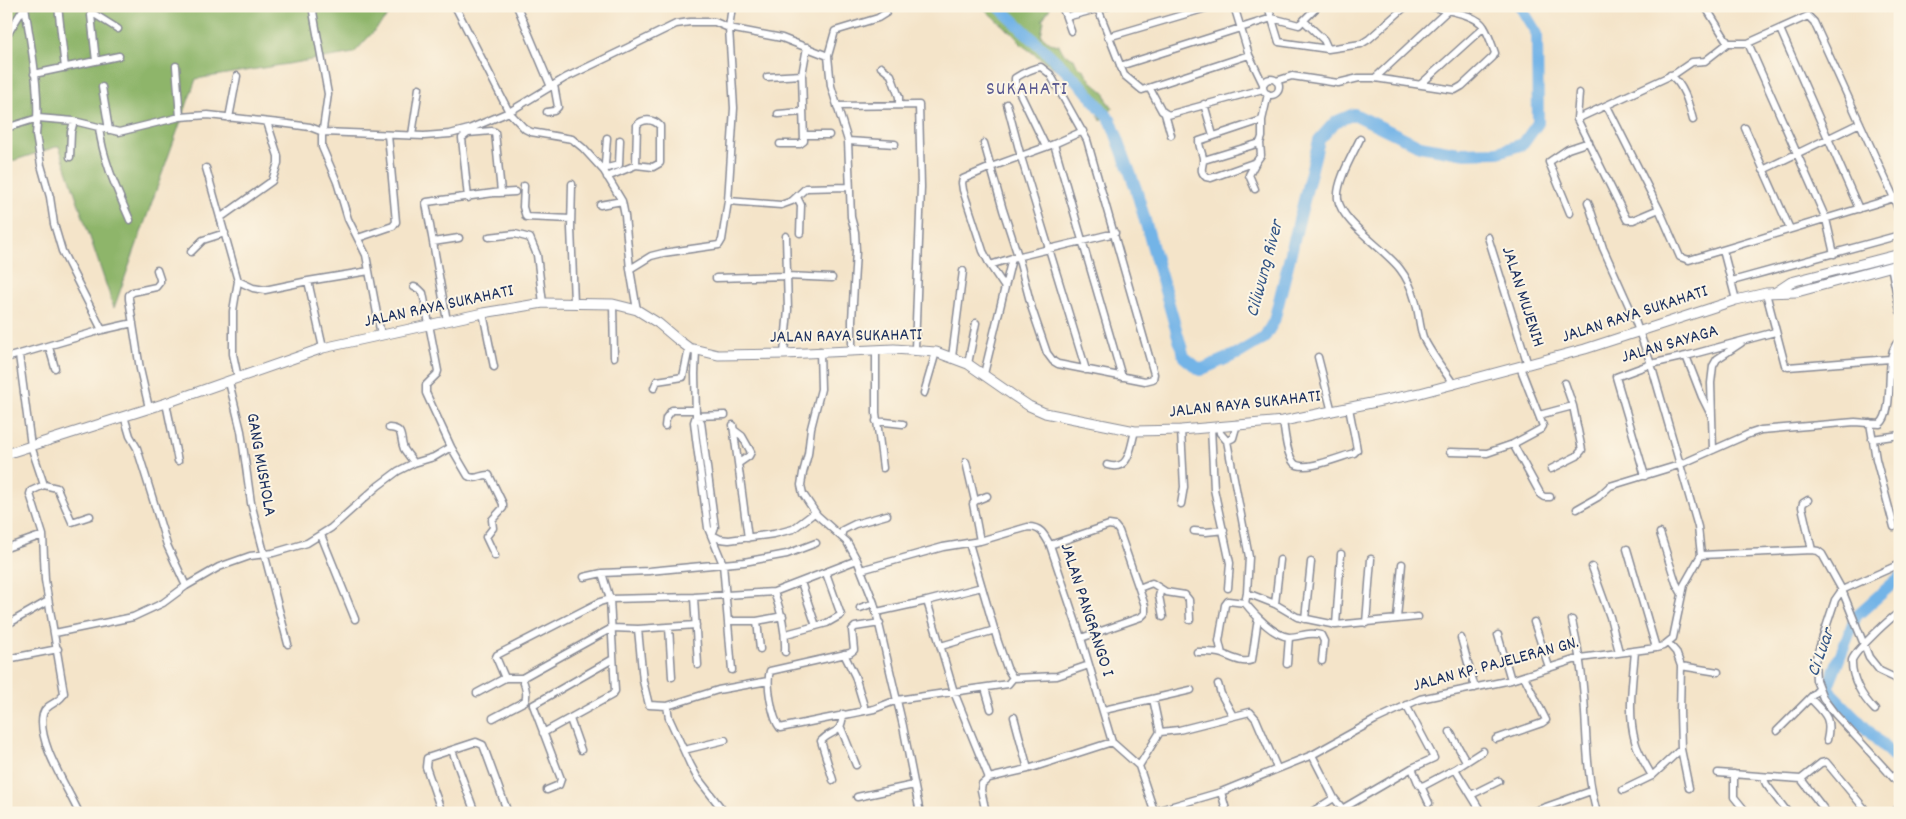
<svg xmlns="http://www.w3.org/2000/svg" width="1906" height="819" viewBox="0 0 1906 819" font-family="Dekko,sans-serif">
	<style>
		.forest { fill: #8eb56a; stroke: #547264 }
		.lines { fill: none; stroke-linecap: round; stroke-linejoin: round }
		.river { stroke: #73b4e7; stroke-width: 12 }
		.street-casing { stroke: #888a94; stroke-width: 9 }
		.secondary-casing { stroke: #888a94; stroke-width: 11 }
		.street { stroke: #fff; stroke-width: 6 }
		.secondary { stroke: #fff; stroke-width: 9 }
		.labels { text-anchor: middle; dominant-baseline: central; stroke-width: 4; stroke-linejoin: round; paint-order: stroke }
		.street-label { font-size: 18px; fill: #1b2f5e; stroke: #fcf5e5 }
		.water-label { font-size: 19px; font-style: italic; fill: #355787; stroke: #fcf5e5 }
		.quarter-label { font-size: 20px; letter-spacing: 1px; fill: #5b5b92; stroke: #fcf5e5 }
	</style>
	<rect width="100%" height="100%" fill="#fcf5e5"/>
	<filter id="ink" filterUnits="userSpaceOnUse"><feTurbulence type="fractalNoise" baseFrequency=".02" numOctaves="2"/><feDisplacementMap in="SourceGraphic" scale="10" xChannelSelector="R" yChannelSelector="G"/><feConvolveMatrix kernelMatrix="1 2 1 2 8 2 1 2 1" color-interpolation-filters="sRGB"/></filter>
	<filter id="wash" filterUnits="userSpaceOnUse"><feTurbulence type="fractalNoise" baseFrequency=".0096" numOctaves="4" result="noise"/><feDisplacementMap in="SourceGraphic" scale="20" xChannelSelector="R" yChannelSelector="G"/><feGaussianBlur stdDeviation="1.12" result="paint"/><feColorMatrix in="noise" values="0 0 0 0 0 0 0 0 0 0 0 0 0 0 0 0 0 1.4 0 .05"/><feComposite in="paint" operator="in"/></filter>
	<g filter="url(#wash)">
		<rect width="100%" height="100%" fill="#f4e4c9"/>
		<path class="forest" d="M6 6H397L354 53 196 79 114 308 59 146 6 163Z
			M982 6H1050L1049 10 1042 20 1044 21 1041 35 1050 43 1059 45 1064 54 1074 58 1077 65 1084 70 1091 81 1105 93 1108 103 1112 106V109L1101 121C1090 89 1052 67 1026 48 1020 45 1018 39 1013 34 1002 25 992 17 982 6Z"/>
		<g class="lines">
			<path class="river" d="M998 6 1083 87 1111 121 1136 189 1184 357 1200 370 1239 353 1264 338 1274 321 1319 140 1335 122 1354 114 1420 146 1459 153 1498 152 1523 144 1538 123 1537 34 1520 6
				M1900 577 1856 616 1827 689 1900 763"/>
		</g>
	</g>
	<g filter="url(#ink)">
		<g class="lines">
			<defs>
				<path id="street" d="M25 6C31 48 41 93 36 135L41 165 50 197 54 224 62 251 102 330
					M58 6 65 68
					M90 6 96 61
					M312 6 328 94 322 136V147L337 182 348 219 366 255 381 335
					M455 6 509 112 525 129 531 132 572 139 583 148 604 171 622 201 625 216 630 269 637 310
					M517 6 551 87
					M1062 6 1066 17 1109 6
					M1097 6 1124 75 1142 90 1249 55
					M1234 6 1249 55 1263 84
					M1268 6 1279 42 1328 49 1361 44 1369 39 1406 6
					M1705 6 1728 43
					M91 12 118 29
					M1066 17 1071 31
					M1272 18 1299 25 1318 6
					M1304 21 1324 40 1328 49
					M1780 29 1859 209
					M9 32 25 6
					M1108 37 1213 6
					M1748 43 1826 219 1834 254
					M176 66 180 117
					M1120 66 1272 18
					M881 67 891 75 899 97V105
					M34 74 119 56
					M1670 75C1684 84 1689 105 1693 120
					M767 77 802 75
					M1375 78 1446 12
					M1263 87a8 8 0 1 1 16 0a8 8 0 1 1-16 0Z
					M1276 81 1292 76 1338 83 1359 78H1375L1455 90 1462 86 1493 57 1495 53C1492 45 1489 35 1484 27 1476 13 1444 11 1430 6
					M1421 84 1484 27
					M102 87 109 130
					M1150 89 1162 111 1168 115 1263 89
					M1007 104 1021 157 1086 370
					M1204 104 1213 135
					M837 106 919 105 921 187 915 349
					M1607 106 1659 209 1680 257 1689 260 1894 198
					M547 112 554 111 558 107 554 85
					M778 114 802 112
					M1165 114 1171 135
					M229 118 237 76
					M1577 119 1579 93
					M6 128 38 118 74 121 119 132 180 117 208 115 288 124 310 127 323 132 424 136 450 134 469 129 509 112 565 78 627 48 676 24 690 22H715L729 28 782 38 828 56
					M99 128C103 160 117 190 130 220
					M1745 128 1790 229
					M412 135 419 88
					M804 135H829
					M607 138 605 164 607 168 619 165 620 140
					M1360 139C1353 154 1336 182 1338 199 1341 222 1386 250 1400 269 1407 278 1412 289 1415 300 1419 312 1419 325 1423 337 1431 354 1444 370 1454 385
					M848 141 895 144
					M984 143 1003 210 1018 256 1032 309 1047 353 1053 361 1058 364 1145 381 1153 379 1154 374 1087 140 1050 74 1041 67C1032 68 1023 73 1015 78V83L1046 147
					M1260 143 1261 155 1256 162 1211 178 1206 177C1198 170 1204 166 1203 158 1202 152 1199 147 1199 141L1262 120 1268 94
					M780 144H800L804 141 802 75 807 47
					M1054 144 1122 377
					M70 157 71 132 74 121
					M1204 160 1260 143 1262 137V120
					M206 168 238 281 233 311V354L238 378
					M1763 170 1860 123
					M607 177 636 165 637 125C643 118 654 119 660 126V163L653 167 636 165
					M572 184 571 228 574 302
					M524 186 523 207 526 217 571 219
					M1255 189 1249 175 1256 162
					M499 193 515 192
					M797 197 801 205 800 233
					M728 201 781 205 792 201 806 188 849 187
					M600 205 622 201
					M1659 209 1633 220H1627L1577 119 1676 73 1692 62 1705 61 1728 43H1748L1808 16 1814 22 1894 198 1900 215
					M1570 213 1549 162 1568 149 1589 142
					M220 218 272 181 278 163V156L267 122
					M489 237 515 234 530 238 537 255 543 303
					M1488 237 1528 365
					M358 238 393 226 396 222 388 135
					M433 242 459 238
					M1723 250 1736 300
					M191 252 203 240 225 233
					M990 265 1012 258
					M1891 266 1900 311
					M630 269 651 256 663 253 719 245 722 240 728 201 734 108 729 28 732 6
					M716 278 787 276 832 278
					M238 281 253 288 265 290 308 281 369 271
					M308 281 323 348
					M1732 281 1900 235
					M1004 286 990 265 983 251 963 190 962 183 963 179 991 167 1054 144 1083 131
					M414 287 419 289 423 293 438 371 437 374 426 385V393L451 447 468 476C476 481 481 474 489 475L503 504V508L492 520 493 528 486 537 495 556
					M1766 293 1785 365 1788 367 1890 359
					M613 304 614 357
					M483 313 494 367
					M447 321 426 203 427 202 501 192 495 132 492 131 468 133 462 138 468 198
					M49 347 55 368
					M696 350 695 374 696 416 694 422 696 439 708 528 723 564 732 670
					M852 350V320L856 251 855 232 851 217 848 141 831 86 828 56 835 31 878 18 886 13 888 6
					M820 351 821 389 811 428 808 454 803 473 801 485 803 494 817 515 847 542 857 560 874 603 903 726 920 813
					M876 351V413L883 468
					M784 354 788 310 786 236
					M19 355 31 446 44 485 57 488 72 522 90 516
					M1686 356 1702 397 1712 417
					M952 357 963 271
					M1318 357 1332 412
					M6 358 102 330 133 323
					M968 364 976 323
					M984 374 1012 258 1115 233
					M229 382 241 431 251 503 288 644
					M654 388 657 381 683 377 689 348
					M924 393 936 352
					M166 403 178 461
					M149 408 140 369 129 299V295L133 292 156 287 160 282V279L157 270
					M1539 415 1573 406 1565 383
					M124 416 130 436 137 448 167 545 186 586
					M696 416 701 422 715 527 712 535
					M696 416 725 415
					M876 421 903 424
					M1283 421C1285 433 1286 453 1294 463 1303 473 1342 456 1354 453L1357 450 1356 444 1349 408
					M1870 423 1876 459 1894 527
					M733 425 748 538
					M665 426 666 418 672 410H696
					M1219 426 1220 433 1227 441 1233 438 1237 424
					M1211 427 1214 489 1230 563 1228 588
					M389 428C405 429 399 437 404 449 407 454 411 458 414 463
					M734 430 742 436 751 452 749 456 739 463
					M1872 439 1900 435
					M1227 441 1249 557 1247 593 1245 603C1254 614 1274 636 1289 637 1300 637 1310 631 1321 635L1324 641 1322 661
					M1513 444 1541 495 1544 497H1550
					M1713 450 1711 383 1713 366 1717 359 1741 343
					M1450 452 1487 453 1513 444 1541 429 1543 426 1520 367
					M966 462 975 501
					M1107 465C1130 472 1130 448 1135 431
					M1551 469 1577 456 1582 450 1573 406
					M1645 476 1616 377 1651 364 1686 356 1775 332
					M44 485 31 491 30 494 43 535 45 580 64 693C60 704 46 703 43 714 36 741 68 788 79 813
					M1808 500 1803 503 1802 507 1812 550
					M1181 504 1184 487 1181 430
					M1577 509 1598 497 1610 486 1679 465 1749 434 1761 430 1855 422 1880 424C1897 410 1882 349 1900 341
					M1194 531 1206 532 1224 530
					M1660 533 1676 583 1682 594
					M321 535 355 619
					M712 535 720 539 729 540 774 534 793 529 813 514
					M841 536 843 530 855 524 887 515
					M980 541 973 504 975 501 987 496
					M969 543 998 642 1007 668 1013 678
					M1050 545 1109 525 1115 526 1119 531 1145 606V613L1141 617 1081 638
					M6 548 43 535
					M1627 549 1656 648
					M1701 555 1812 550 1818 551 1822 554 1842 590 1869 657 1880 671 1895 678 1900 683
					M1900 564 1842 590 1835 600 1815 661 1816 680 1823 698 1835 714 1900 785
					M1592 567 1610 617 1619 652
					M861 570 943 547 980 541 1028 527C1041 527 1044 534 1050 545L1081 638 1112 742 1139 766 1154 811
					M584 577 602 573 649 571 744 562 787 554 816 543
					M801 582 816 626
					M1139 588 1152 583 1166 592 1185 595 1189 600 1190 620
					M1161 589 1159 596 1163 617
					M774 592C781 612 786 630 785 652
					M1247 593 1275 604 1297 617 1336 625 1418 617
					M694 597 698 665
					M927 601 954 692 989 778
					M1275 604 1280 560
					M860 608 874 603
					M877 612 927 601 982 587
					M1397 618 1402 564
					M1305 619 1311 562
					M1572 620C1578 646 1582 671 1584 697 1587 737 1586 775 1597 813
					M728 621H757L783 616
					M757 621 760 649
					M1534 622 1549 667
					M880 623 855 627 852 630 854 650 850 653 770 671C766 683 772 718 780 728L874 709 897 700 1008 684 1013 678
					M1366 623 1371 559
					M6 625 48 601
					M1336 625 1341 554
					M669 627 672 677
					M638 629 643 681 649 705 667 706 718 690 768 681
					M55 633 133 617 163 603 186 586 219 567 250 556 273 553 307 543 331 528 378 486 398 471 414 463 434 457 451 447
					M786 634 827 623 841 615 826 573
					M1498 635 1511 680
					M1461 638 1475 688
					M1668 643 1676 652 1681 666 1680 711 1681 749 1689 788
					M941 646 995 630
					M1635 651C1633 679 1627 712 1635 741 1638 753 1646 765 1652 776
					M1197 652C1205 652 1214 651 1222 654 1231 657 1242 664 1252 660L1258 618
					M844 654 855 676 864 706 863 710
					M1222 654 1219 641 1225 605 1228 601 1245 603
					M12 658 58 649
					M1287 664 1289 637
					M1681 666 1718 672
					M505 678H522L612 628 638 629 696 625
					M1013 678 1057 676 1089 665
					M1218 684 1221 694 1233 716
					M985 688 991 709
					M477 693 505 678 496 657 497 655 600 602 610 599 694 597 774 592 857 560
					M1810 698C1825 714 1832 717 1827 740
					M1153 699 1160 732
					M667 706 669 718 690 764 697 777 725 813
					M1104 710 1191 690
					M1875 710C1862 697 1851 678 1852 660 1856 650 1890 618 1900 612
					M1014 717 1028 769
					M493 718 525 701C528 694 525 685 522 678
					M570 719 581 750
					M841 728 856 765
					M1777 731 1819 689
					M1450 732 1466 761
					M543 733 612 695 615 691 610 599 602 573
					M1496 739 1542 723 1546 720 1524 676
					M452 750 475 813
					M684 750 725 740
					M1312 755 1334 798 1346 813
					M1139 766 1160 732 1179 730 1250 712 1256 719 1277 768
					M1412 768 1419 785 1423 786 1455 769 1482 813
					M1455 769 1483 751
					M1718 773 1801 779
					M1734 774V797L1747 813
					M1763 777 1766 784 1788 813
					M833 780 821 741C833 728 841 737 843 714
					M1421 786 1429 803
					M547 790 559 785 561 779 533 705 613 659
					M1623 790 1652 776 1681 749
					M1221 792 1227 813
					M1471 795 1499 781
					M857 797 914 785
					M1342 809 1412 768 1434 758 1406 705
					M442 813 426 767 427 758 476 742 483 745 508 813
					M986 813 981 790 982 784 989 778 1028 769 1112 742
					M1149 813 1221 792 1312 755 1375 720 1420 699 1511 680 1580 658 1656 648 1663 646 1673 638 1684 585 1701 555 1698 527 1651 364 1633 315 1603 248 1588 202
					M1310 813 1334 798
					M1529 813 1591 791
					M1827 813 1801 779 1821 763 1826 762 1864 808 1863 813
					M1894 813 1900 806"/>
				<path id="secondary" d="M1776 292 1791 282 1900 254
					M6 454 166 403 323 348 483 313 543 303 613 304 637 310 658 323 677 339 689 348 718 355 784 354 894 349 936 352 968 364 1014 396 1029 406 1045 413 1135 431 1181 430 1283 421 1420 393 1585 349 1736 300 1766 293 1797 292 1900 264"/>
			</defs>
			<use href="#street" class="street-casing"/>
			<use href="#secondary" class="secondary-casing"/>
			<use href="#street" class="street"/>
			<use href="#secondary" class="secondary"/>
		</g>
	</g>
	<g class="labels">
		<g class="street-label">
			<text transform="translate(1522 297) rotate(72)">JALAN MUJENIH</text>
			<text transform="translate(439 307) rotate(-12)">JALAN RAYA SUKAHATI</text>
			<text transform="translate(1635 315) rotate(-18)">JALAN RAYA SUKAHATI</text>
			<text transform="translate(846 337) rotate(-1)">JALAN RAYA SUKAHATI</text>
			<text transform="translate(1670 345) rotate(-16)">JALAN SAYAGA</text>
			<text transform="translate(1245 405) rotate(-6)">JALAN RAYA SUKAHATI</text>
			<text transform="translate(260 465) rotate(80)">GANG MUSHOLA</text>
			<text transform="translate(1086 610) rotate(72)">JALAN PANGRANGO I</text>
			<text transform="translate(1496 665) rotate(-15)">JALAN KP. PAJELERAN GN.</text>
		</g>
		<g class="water-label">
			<text transform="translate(1266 269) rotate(-75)">Ciliwung River</text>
			<text transform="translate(1822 653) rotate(-70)">Ci Luar</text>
		</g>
		<g class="quarter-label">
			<text x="1027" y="90">SUKAHATI</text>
		</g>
	</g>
	<rect width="1906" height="819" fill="none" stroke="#fcf5e5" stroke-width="25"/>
</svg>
